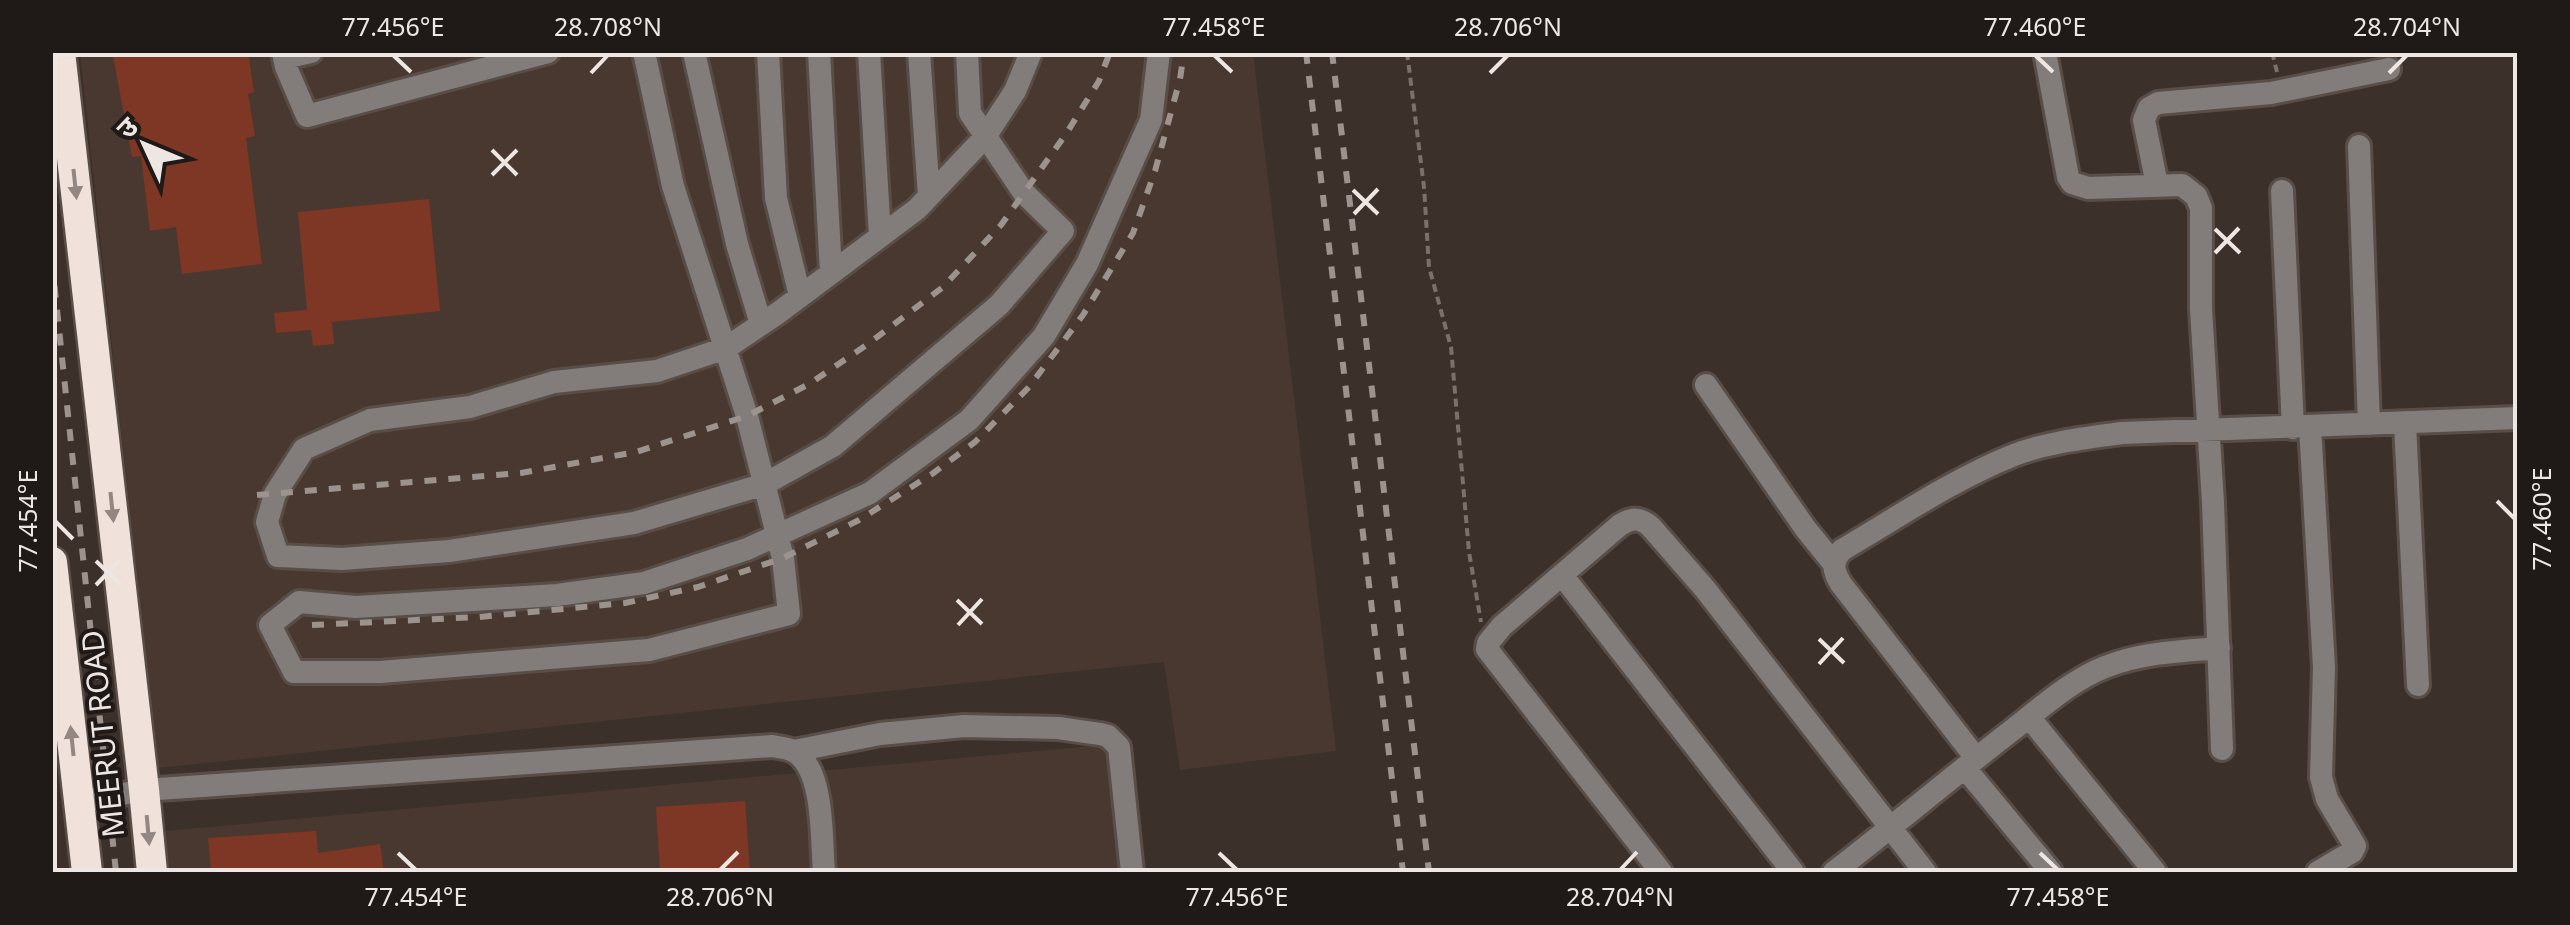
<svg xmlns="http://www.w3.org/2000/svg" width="2570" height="925" viewBox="0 0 2570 925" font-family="'Noto Sans','Noto Sans Devanagari',sans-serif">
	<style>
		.built { fill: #49382f }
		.building { fill: #7e3725 }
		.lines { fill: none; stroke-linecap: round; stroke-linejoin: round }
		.minor-casing { stroke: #584d47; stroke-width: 28 }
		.highway-casing { stroke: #584d47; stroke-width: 35 }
		.path { stroke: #7b706b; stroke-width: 4; stroke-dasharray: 8 5; stroke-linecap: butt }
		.minor { stroke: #827c7a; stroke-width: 22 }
		.highway { stroke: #f1e1db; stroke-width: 30 }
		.rail { stroke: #9d938e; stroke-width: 6; stroke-dasharray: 12 12; stroke-linecap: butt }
		.oneway { fill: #928783 }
		.ticks { fill: none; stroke: #eee6e2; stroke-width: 4 }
		.labels { text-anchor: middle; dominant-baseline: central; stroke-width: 8; stroke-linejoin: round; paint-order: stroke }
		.street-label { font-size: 30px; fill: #eee6e2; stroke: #1f1917 }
		.neatline { fill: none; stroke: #eee6e2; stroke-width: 4 }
		.ticks-label { font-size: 25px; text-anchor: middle; fill: #eee6e2 }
	</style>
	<rect width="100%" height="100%" fill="#3c302a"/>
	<path class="built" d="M80 53H1253L1336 751 1180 770 1164 662 158 768Z
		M1125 743 1137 872H170L165 831Z"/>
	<path class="building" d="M135 52H248L254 92 248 94 255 136 246 138 262 264 182 274 176 227 150 231 141 156 132 157 113 56Z
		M429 199 440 311 332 322 334 344 313 346 311 330 276 333 274 313 307 310 298 212Z
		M745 801 750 872H660L656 807Z
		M316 831 318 853 380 844 384 872H211L208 838Z"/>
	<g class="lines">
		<defs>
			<path id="minor" d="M283 52 286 67 307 116 548 52
				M644 52 673 186 747 416 783 558 789 614 649 650 380 672H294L270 625 299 602 356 607 557 595 644 583 747 549 870 493 969 420 1044 336 1087 264 1151 120 1159 52
				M694 52 737 244 761 324
				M768 52 776 198 800 296
				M819 52 831 273
				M869 52 880 236
				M919 52 929 196
				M967 52 970 113 1024 193 1063 231 999 305 833 446 765 484 634 523 449 551 342 559 278 556 267 522 275 494 304 449 370 420 470 407 554 382 657 371 726 348 778 313 917 209 985 137 1015 91 1031 52
				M2045 52 2068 177 2072 183 2088 188 2182 185 2196 196 2201 208V309L2213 503 2222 749
				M284 58 311 52
				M2359 146 2369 424
				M2157 185 2144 120 2149 108 2158 103 2271 93 2389 69
				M2282 191 2293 428
				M1706 385 1805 528 1834 564
				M2405 424 2418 685
				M2310 427 2324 667 2321 777 2327 799 2355 846 2352 852 2318 872
				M1562 575 1793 872
				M2029 717 2155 872
				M794 751 880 734 964 726 1058 728 1100 734 1108 736 1119 747 1132 872
				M1976 758 1841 584C1833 571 1831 562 1842 550 1898 517 1954 479 2014 455 2048 442 2086 438 2122 433L2518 418
				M1965 768 2051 872
				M79 802 144 790 772 746C779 747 789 748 795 752 825 771 821 840 824 872
				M1661 872 1487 649 1488 643 1502 626 1620 525C1632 518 1640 517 1651 527L1705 589 1925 872
				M1834 872C1895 825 1954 775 2015 728 2043 706 2072 680 2105 667 2141 653 2180 651 2219 648"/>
			<path id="highway" d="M60 52 144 790 152 872
				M52 562 87 872"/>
		</defs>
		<use href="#minor" class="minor-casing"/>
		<use href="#highway" class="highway-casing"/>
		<path class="path" d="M1407 52 1424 187 1429 267 1451 347 1469 552 1481 622
			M2272 52 2277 72"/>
		<use href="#minor" class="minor"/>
		<use href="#highway" class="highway"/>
		<path class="rail" d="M1306 52 1403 872
			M1332 52 1429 872
			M52 262 116 872
			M257 495 521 473 636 452 747 416 809 384 868 344 943 287 1001 225 1066 134 1099 81 1110 52
			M312 625 479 617 625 603 698 587 783 558 859 520 932 474 975 442 1029 387 1083 315 1133 233 1155 171 1180 79 1184 52"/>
	</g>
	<defs><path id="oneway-solid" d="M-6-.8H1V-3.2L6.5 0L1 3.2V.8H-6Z" transform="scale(2.5)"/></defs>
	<g class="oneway">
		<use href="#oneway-solid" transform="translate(75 184) rotate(84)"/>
		<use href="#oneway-solid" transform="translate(112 507) rotate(84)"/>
		<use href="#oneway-solid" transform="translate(72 741) rotate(-96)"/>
		<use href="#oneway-solid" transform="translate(148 830) rotate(85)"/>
	</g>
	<path class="ticks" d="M393 55 411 72M1214 55 1232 72M2035 55 2053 72M591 73 608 55M1490 73 1508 55M2389 73 2407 55M492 150 517 175M492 175 517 150M1353 190 1378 214M1354 214 1378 189M2215 229 2240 253M2215 253 2239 228M2497 501 2515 519M55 521 73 539M96 561 121 585M96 585 120 560M957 600 982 624M958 625 982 599M1819 639 1844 663M1819 664 1843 638M398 853 416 870M1219 853 1237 870M2040 853 2058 870M720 870 738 852M1620 870 1637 852"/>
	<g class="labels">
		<g class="street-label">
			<text transform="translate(102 734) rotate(-96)">MEERUT ROAD</text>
		</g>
	</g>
	<rect width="2570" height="925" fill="none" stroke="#1f1917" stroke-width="110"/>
	<g transform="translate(145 145) rotate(314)" stroke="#1f1917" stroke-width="8" paint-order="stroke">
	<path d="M0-8L18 38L0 25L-18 38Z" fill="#eee6e2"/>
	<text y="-15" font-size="28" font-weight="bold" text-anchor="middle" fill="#eee6e2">उ</text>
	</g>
	<rect x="55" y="55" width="2460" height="815" class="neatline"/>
	<g class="ticks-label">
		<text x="393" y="36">77.456°E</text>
		<text x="608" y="36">28.708°N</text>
		<text x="1214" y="36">77.458°E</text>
		<text x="1508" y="36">28.706°N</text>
		<text x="2035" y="36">77.460°E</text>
		<text x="2407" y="36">28.704°N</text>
		<text transform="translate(2542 519) rotate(-90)" y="9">77.460°E</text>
		<text transform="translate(28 521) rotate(-90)" y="9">77.454°E</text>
		<text x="416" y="906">77.454°E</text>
		<text x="720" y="906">28.706°N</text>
		<text x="1237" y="906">77.456°E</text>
		<text x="1620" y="906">28.704°N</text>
		<text x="2058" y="906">77.458°E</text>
	</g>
</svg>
